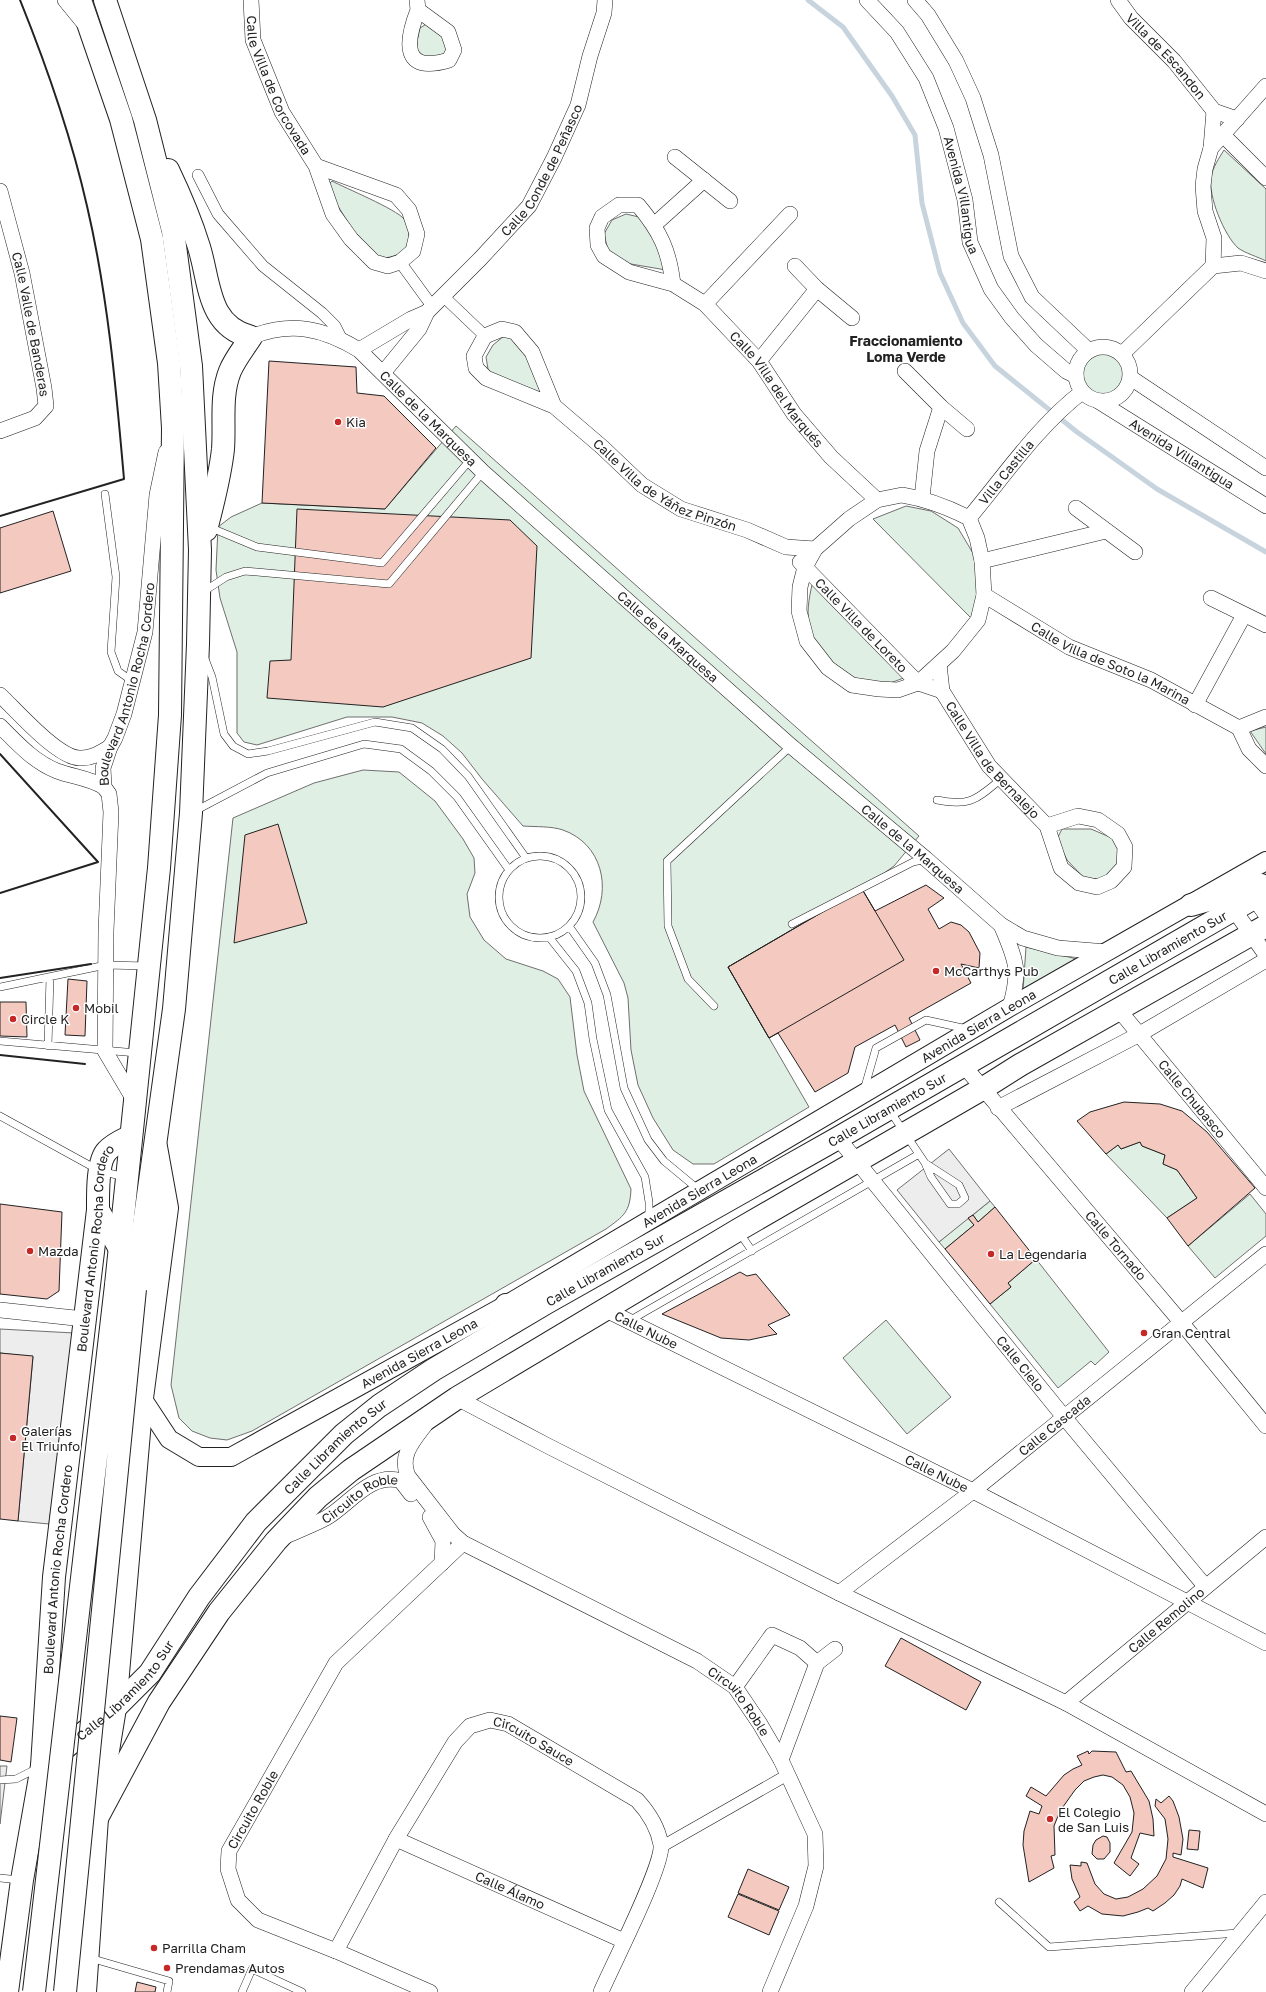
<svg xmlns="http://www.w3.org/2000/svg" width="1266" height="1992" viewBox="0 0 1266 1992" font-family="'Golos Text',sans-serif">
	<style>
		.green { fill: #e0efe3; stroke: #6f6f6f }
		.parking { fill: #ededed; stroke: #6f6f6f }
		.lines { fill: none; stroke-linecap: round; stroke-linejoin: round }
		.stream { stroke: #c7d3dd; stroke-width: 5 }
		.building { fill: #f3c9c0; stroke: #222 }
		.service-casing { stroke: #222; stroke-width: 8 }
		.pedestrian-casing { stroke: #222; stroke-width: 12 }
		.minor-casing { stroke: #222; stroke-width: 16 }
		.tertiary-casing { stroke: #222; stroke-width: 20 }
		.primary-casing { stroke: #222; stroke-width: 24 }
		.trunk-casing { stroke: #222; stroke-width: 24 }
		.service { stroke: #fff; stroke-width: 7 }
		.pedestrian { stroke: #fff; stroke-width: 11 }
		.minor { stroke: #fff; stroke-width: 15 }
		.tertiary { stroke: #fff; stroke-width: 18 }
		.primary { stroke: #fff; stroke-width: 22 }
		.trunk { stroke: #fff; stroke-width: 22 }
		.trunk-bridge-casing { stroke: #222; stroke-width: 24; stroke-linecap: butt }
		.trunk-bridge { stroke: #fff; stroke-width: 22 }
		.wall { stroke: #222; stroke-width: 2 }
		.poi-dot { fill: #c62828; stroke: #fff; stroke-width: 1.5 }
		.labels { text-anchor: middle; dominant-baseline: central; stroke-width: 3; stroke-linejoin: round; paint-order: stroke }
		.street-label { font-size: 13px; fill: #222; stroke: #fff }
		.poi-label { font-size: 13px; fill: #222; stroke: #fff; text-anchor: start }
		.neighbourhood-label { font-size: 14px; font-weight: bold; fill: #222; stroke: #fff }
	</style>
	<rect width="100%" height="100%" fill="#fff"/>
	<path class="green" d="M428 23 446 36 449 49 445 56 428 62 417 54V42L420 28Z
		M1224 150 1266 189V261C1258 257 1245 253 1238 248 1224 235 1208 196 1211 177 1213 167 1219 158 1224 150Z
		M332 181C345 188 396 209 404 219 409 226 410 234 408 242 404 256 391 257 378 259L361 243 326 187Z
		M626 214 639 217 650 227 666 270 625 263 608 250 604 234 612 220Z
		M504 336 515 338 527 355 545 396 495 377 488 369 486 357 493 345Z
		M1082 374a22 22 0 1 1 44 0a22 22 0 1 1-44 0Z
		M456 426 919 836 894 866 862 889 728 967 809 1107 714 1164H693L673 1150 653 1118 638 1085 631 1050 628 998 624 983 593 922C612 888 602 844 563 830 551 826 536 827 523 826L482 779 462 753 443 736 422 723 392 717H347L257 745 244 742 237 733V652L220 598 216 570 218 527 231 517 262 503 385 509Z
		M906 506 931 511 958 528 977 560 979 596 971 618 873 519Z
		M812 585 904 678C897 680 888 685 881 684 849 684 819 657 810 628 806 614 809 598 812 585Z
		M1266 727V754L1250 731Z
		M363 770 399 772 435 801 463 839 474 858 475 873 467 894 470 917 484 940 506 959 543 971 558 979 570 997 577 1055 584 1091 631 1189C630 1212 624 1216 606 1229L252 1431 227 1440 210 1438 192 1431 179 1418 171 1385 233 818 314 783Z
		M1062 829H1091L1112 838 1119 852 1116 868 1101 879 1084 878 1067 860 1057 839Z
		M1026 947 1077 959 1023 991Z
		M1140 1142 1142 1146 1165 1155 1163 1164 1177 1170 1197 1198 1167 1218 1106 1154 1118 1145 1121 1149Z
		M1250 1194 1266 1214V1236L1215 1278 1188 1246Z
		M990 1201 995 1207 978 1222 973 1215Z
		M968 1218 974 1225 945 1249 939 1242Z
		M1036 1259 1109 1352 1095 1365 1091 1361 1058 1388 990 1304 1011 1287 1008 1283Z
		M886 1320 951 1397 907 1434 843 1358Z"/>
	<path class="parking" d="M949 1149 990 1201 939 1242 897 1190Z
		M0 1329 74 1333 49 1524 18 1521 33 1357 0 1353Z
		M0 1766H7L0 1824Z"/>
	<g class="lines">
		<path class="stream" d="M808 0 843 27 892 96 915 135 922 203 940 273 963 323 995 366 1077 432 1157 489 1266 552"/>
	</g>
	<path class="building" d="M269 361 356 367 357 393 384 396 436 448 385 509 262 503Z
		M297 509 510 520 537 546 531 658 383 707 267 698 270 661 291 660Z
		M53 511 71 571 0 593V528Z
		M278 824 307 923 234 943 245 835Z
		M926 885 944 898 928 909 939 929 951 922 961 925 969 932 980 953 979 968 961 964 971 983 909 1018 920 1040 906 1047 895 1025 855 1047 848 1073 815 1092 778 1033 769 1038 728 967 862 889 875 911Z
		M862 889 904 960 769 1038 728 967Z
		M68 979 87 981 85 1036 65 1035Z
		M0 1002H26L27 1037 0 1036Z
		M1124 1102 1160 1104 1182 1111 1207 1132 1255 1188 1188 1246 1167 1218 1197 1198 1177 1170 1163 1164 1165 1155 1142 1146 1140 1142 1121 1149 1118 1145 1106 1154 1077 1121 1090 1112Z
		M0 1204 62 1212 59 1291 47 1299 0 1294Z
		M995 1207 1036 1259 1008 1283 1011 1287 990 1304 945 1249 974 1225 968 1218 973 1215 978 1222Z
		M740 1272 747 1276 756 1274 790 1315 768 1325 777 1334 749 1340 721 1338 662 1314Z
		M0 1353 33 1356 18 1521 0 1519Z
		M901 1638 981 1682 966 1710 885 1666Z
		M0 1716 17 1718 11 1762 0 1760Z
		M1088 1751 1089 1754 1092 1751 1116 1752 1126 1772 1131 1771 1149 1801 1153 1819 1154 1836 1140 1833 1131 1858 1139 1864 1130 1876 1114 1863 1132 1832 1134 1813 1130 1797 1123 1785 1112 1777 1103 1775 1094 1777 1084 1781 1075 1790 1060 1811 1054 1826 1055 1855 1051 1856 1054 1868 1029 1882 1023 1845 1024 1831 1030 1811 1039 1814 1042 1806 1026 1796 1031 1787 1046 1796 1064 1775 1073 1769 1082 1765 1077 1756Z
		M1169 1796 1173 1801 1179 1817 1183 1839 1181 1855 1173 1853V1857L1208 1868 1203 1888 1182 1879 1180 1886 1174 1895 1165 1903 1153 1911 1148 1908 1138 1912 1123 1916 1102 1914 1088 1906 1080 1911 1074 1902 1080 1897 1072 1879 1070 1865 1081 1866V1862L1087 1863 1095 1884 1104 1894 1116 1899 1128 1897 1143 1889 1157 1876 1166 1859 1168 1839 1165 1819 1155 1806 1156 1799 1161 1803Z
		M1189 1830 1200 1831 1198 1850 1187 1849Z
		M1103 1836 1107 1837 1110 1843V1852L1104 1859H1097L1092 1854 1093 1845 1096 1840Z
		M748 1869 789 1887 779 1910 738 1893Z
		M738 1894 779 1911 769 1935 728 1917Z
		M137 1982 156 1987 155 1992H135Z"/>
	<g class="lines">
		<defs>
			<path id="service" d="M105 494 116 577 111 652 118 671 132 681
				M209 527 257 547 382 563 470 460
				M203 592 226 577 245 571 389 584 483 472
				M205 659 212 677 224 734 233 746 248 754 268 751 375 722 412 728 442 749 468 776 526 858
				M937 800C970 807 977 799 1001 779
				M195 811 267 773 364 744 401 749 431 771 457 797 509 870
				M499 897a41 41 0 1 1 82 0a41 41 0 1 1-82 0Z
				M792 924 913 862 926 859
				M569 926 595 963 607 995 624 1088 648 1140 664 1161 699 1190
				M549 937 576 971 588 1003 593 1039 608 1110 645 1177 649 1202V1218
				M0 987 106 965 148 966
				M714 1006 688 979 668 926 667 861 791 746
				M0 1041 137 1053
				M48 1046 50 977
				M864 1090 876 1048 926 1020 967 1029
				M890 1111 925 1163 931 1177 950 1204H958L965 1198 959 1185 925 1163
				M0 1116 100 1171 125 1177
				M739 1232 752 1251
				M629 1321 919 1154
				M0 1780 16 1779 38 1768
				M0 1878 19 1880
				M999 1902 1049 1947 1238 1933
				M90 1958 169 1981 167 1992
				M242 1992 252 1969 302 1992"/>
			<path id="pedestrian" d="M198 175 218 214 263 266 322 313 335 326 342 340
				M400 262 432 306
				M443 296 485 336
				M661 1847 789 1774"/>
			<g id="minor">
				<path d="M65 0 83 22"/>
				<path id="s1" d="M251 0 253 40 282 112 316 166 333 214 351 239 374 262 388 266 400 262 413 251 417 234 409 210 396 195 316 166"/>
				<path d="M417 0 418 10 448 32 454 50 449 60C402 74 405 43 418 10"/>
				<path id="s2" d="M867 0 897 32 926 78 946 128 965 200 970 242 991 289 1012 318 1036 345 1066 371 1076 376"/>
				<path d="M915 0 928 15 956 61 973 98 991 155 1011 256 1032 297 1088 350"/>
				<path id="s3" d="M1118 0 1131 18 1174 61 1214 111 1237 119"/>
				<path d="M1223 135 1266 178"/>
				<path d="M1211 148 1214 111"/>
				<path d="M675 157 730 201"/>
				<path id="s4" d="M0 191 22 273 44 388 46 406 35 418 0 431"/>
				<path d="M654 225 704 180"/>
				<path d="M795 266 817 289 852 318"/>
				<path d="M1213 266 1214 238 1205 211 1203 186 1205 169 1211 148 1266 86"/>
				<path id="s5" d="M673 284C669 250 660 231 638 205H619L602 217 597 228 598 245 604 256 629 272 673 284 705 304 759 361 794 414 831 457 877 500"/>
				<path d="M705 304 790 214"/>
				<path id="s6" d="M251 337C291 321 323 328 359 350L483 472 791 746 926 859 1001 925"/>
				<circle cx="1103" cy="374" r="27"/>
				<path d="M359 350 411 319 427 312"/>
				<path d="M1122 354 1213 266 1241 263 1266 271"/>
				<path d="M759 361 817 289"/>
				<path d="M905 371 941 407 967 429"/>
				<path id="s7" d="M383 373 419 329 427 312 481 258 529 206 554 158 578 105 590 56 604 13 605 0"/>
				<path d="M1131 378 1266 468"/>
				<path id="s8" d="M1098 401 1266 506"/>
				<path id="s9" d="M554 406 532 352 515 332 502 329 485 336 474 356 476 368 486 378 554 406 602 447 642 485 681 509 747 530 786 547 815 549"/>
				<path d="M902 495C927 499 947 507 969 518L977 538 982 561 984 595 978 620 953 651 918 683 898 690 879 689 852 685 828 668 807 641 799 611 800 587 805 567 815 549 849 519 877 500Z"/>
				<path d="M922 498 927 451 941 407"/>
				<path d="M1076 508 1135 552"/>
				<path id="s10" d="M969 518C1005 475 1038 426 1082 392"/>
				<path d="M982 561 1106 531"/>
				<path id="s11" d="M800 562 918 683 942 691"/>
				<path id="s12" d="M984 595 1069 647 1151 680 1239 728 1249 749 1266 766"/>
				<path d="M1211 598 1266 625"/>
				<path id="s13" d="M939 664 942 691 989 766 1047 826 1061 868 1079 883 1097 887 1111 881 1124 867 1125 847 1118 834 1098 820 1078 816 1047 826"/>
				<path d="M0 695C17 711 57 757 79 758 91 759 100 753 110 747"/>
				<path d="M1195 705 1244 615"/>
				<path d="M0 726C17 743 34 762 57 771 73 777 89 778 104 787"/>
				<path d="M1239 728 1266 717"/>
				<path d="M1254 898 1266 915"/>
				<path d="M1234 910 1266 955"/>
				<path d="M1010 1007C1021 970 1016 960 1001 925L1023 938 1058 948 1107 952"/>
				<path id="s14" d="M1119 1010 1266 1188"/>
				<path id="s15" d="M964 1066 1181 1322 1266 1426"/>
				<path id="s16" d="M134 1100 105 1051 106 931 111 812 109 794 104 787 103 768 110 747 115 738 124 714 145 632 157 495 166 452"/>
				<path d="M998 1108 1138 1035 1266 960"/>
				<path id="s17" d="M838 1138 1064 1417 1205 1586"/>
				<path id="s18" d="M604 1309 973 1491 1266 1643"/>
				<path d="M0 1310 84 1319"/>
				<path d="M457 1398 548 1446 839 1593 1066 1703 1266 1814"/>
				<path id="s19" d="M425 1425C413 1441 399 1456 408 1476L453 1534 463 1543 697 1661 735 1687 760 1724 781 1760 815 1834 816 1866 806 1906 770 1992"/>
				<path d="M430 1517 443 1541 442 1563"/>
				<path id="s20" d="M286 1536C299 1530 313 1525 326 1518 349 1505 371 1471 401 1481L411 1494"/>
				<path id="s21" d="M839 1593 973 1491 1266 1254"/>
				<path d="M735 1687 772 1635 800 1648 817 1663"/>
				<path id="s22" d="M1066 1703 1266 1537"/>
				<path d="M781 1760 817 1663 835 1649"/>
				<path id="s23" d="M396 1839 624 1941"/>
				<path id="s24" d="M336 1951 396 1839 455 1742 470 1726 490 1720 508 1724 637 1800C649 1813 658 1827 661 1845 663 1867 612 1966 601 1992"/>
				<path id="s25" d="M430 1992 336 1951 258 1920 238 1900 228 1869 229 1851 336 1663 463 1543"/>
				<path d="M1192 1992 1266 1902"/>
			</g>
			<g id="tertiary">
				<path id="s26" d="M142 1398 169 1439 199 1457H231L506 1305 1010 1007 1266 861"/>
			</g>
			<g id="primary">
				<path id="s27" d="M7 1992 22 1880 42 1766 54 1577 98 1210C98 1196 97 1161 107 1151 113 1144 123 1140 131 1136"/>
				<path d="M85 1992 97 1818 115 1708 142 1398 167 1208 156 1147"/>
			</g>
			<g id="trunk">
				<path d="M80 0 121 119 152 239 169 363 173 428 170 715 159 868 116 1285"/>
				<path d="M105 0 145 120 173 231 191 366 200 550 198 644 191 813 174 1009 135 1289"/>
				<path d="M168 170C180 195 191 221 199 247 210 282 207 326 251 337 244 348 235 359 230 371 220 396 225 423 223 449 220 477 213 503 206 530"/>
				<path d="M1191 905 1261 885"/>
				<path d="M98 1210 120 1249"/>
				<path d="M506 1305 543 1303"/>
				<path id="s28" d="M42 1766 115 1708 150 1673 199 1597 256 1522 344 1434 379 1406 433 1370 546 1303 838 1138 1266 891"/>
				<path d="M97 1818 159 1702 219 1612 276 1541 318 1497 351 1470 457 1398 738 1230 982 1089 1020 1065 1266 926"/>
			</g>
		</defs>
		<use href="#service" class="service-casing"/>
		<use href="#pedestrian" class="pedestrian-casing"/>
		<use href="#minor" class="minor-casing"/>
		<use href="#tertiary" class="tertiary-casing"/>
		<use href="#primary" class="primary-casing"/>
		<use href="#trunk" class="trunk-casing"/>
		<use href="#service" class="service"/>
		<use href="#pedestrian" class="pedestrian"/>
		<use href="#minor" class="minor"/>
		<use href="#tertiary" class="tertiary"/>
		<use href="#primary" class="primary"/>
		<use href="#trunk" class="trunk"/>
		<defs>
			<path id="trunk-bridge" d="M34 1992 116 1285
				M65 1992 135 1289"/>
		</defs>
		<use href="#trunk-bridge" class="trunk-bridge-casing"/>
		<use href="#trunk-bridge" class="trunk-bridge"/>
		<path class="wall" d="M0 516 124 479C116 388 108 296 87 206 71 136 47 67 20 0
			M0 754 98 862 0 893
			M0 978 91 964
			M0 1055 85 1064"/>
	</g>
	<g class="poi-dot">
		<circle cx="338" cy="422" r="4"/>
		<circle cx="936" cy="971" r="4"/>
		<circle cx="76" cy="1008" r="4"/>
		<circle cx="13" cy="1019" r="4"/>
		<circle cx="30" cy="1251" r="4"/>
		<circle cx="991" cy="1254" r="4"/>
		<circle cx="1144" cy="1333" r="4"/>
		<circle cx="13" cy="1438" r="4"/>
		<circle cx="1050" cy="1819" r="4"/>
		<circle cx="154" cy="1948" r="4"/>
		<circle cx="167" cy="1968" r="4"/>
	</g>
	<g class="labels">
		<g class="street-label">
			<text stroke="none"><textPath href="#s3" startOffset="74">Villa de Escandon</textPath></text>
			<text stroke="none"><textPath href="#s1" startOffset="91">Calle Villa de Corcovada</textPath></text>
			<text stroke="none"><textPath href="#s7" startOffset="260">Calle Conde de Peñasco</textPath></text>
			<text stroke="none"><textPath href="#s2" startOffset="221">Avenida Villantigua</textPath></text>
			<text stroke="none"><textPath href="#s4" startOffset="137">Calle Valle de Banderas</textPath></text>
			<text stroke="none"><textPath href="#s5" startOffset="394">Calle Villa del Marqués</textPath></text>
			<text stroke="none"><textPath href="#s6" startOffset="211">Calle de la Marquesa</textPath></text>
			<text stroke="none"><textPath href="#s8" startOffset="99">Avenida Villantigua</textPath></text>
			<text stroke="none"><textPath href="#s10" startOffset="59">Villa Castilla</textPath></text>
			<text stroke="none"><textPath href="#s9" startOffset="377">Calle Villa de Yáñez Pinzón</textPath></text>
			<text stroke="none"><textPath href="#s11" startOffset="88">Calle Villa de Loreto</textPath></text>
			<text stroke="none"><textPath href="#s6" startOffset="535">Calle de la Marquesa</textPath></text>
			<text stroke="none"><textPath href="#s12" startOffset="144">Calle Villa de Soto la Marina</textPath></text>
			<text stroke="none"><textPath href="#s16" startOffset="429">Boulevard Antonio Rocha Cordero</textPath></text>
			<text stroke="none"><textPath href="#s13" startOffset="113">Calle Villa de Bernalejo</textPath></text>
			<text stroke="none"><textPath href="#s6" startOffset="859">Calle de la Marquesa</textPath></text>
			<text stroke="none"><textPath href="#s28" startOffset="1409">Calle Libramiento Sur</textPath></text>
			<text stroke="none"><textPath href="#s26" startOffset="979">Avenida Sierra Leona</textPath></text>
			<text stroke="none"><textPath href="#s14" startOffset="115">Calle Chubasco</textPath></text>
			<text stroke="none"><textPath href="#s28" startOffset="1085">Calle Libramiento Sur</textPath></text>
			<text stroke="none"><textPath href="#s26" startOffset="655">Avenida Sierra Leona</textPath></text>
			<text stroke="none"><textPath href="#s15" startOffset="235">Calle Tornado</textPath></text>
			<text stroke="none"><textPath href="#s27" startOffset="750">Boulevard Antonio Rocha Cordero</textPath></text>
			<text stroke="none"><textPath href="#s28" startOffset="761">Calle Libramiento Sur</textPath></text>
			<text stroke="none"><textPath href="#s18" startOffset="47">Calle Nube</textPath></text>
			<text stroke="none"><textPath href="#s26" startOffset="331">Avenida Sierra Leona</textPath></text>
			<text stroke="none"><textPath href="#s17" startOffset="290">Calle Cielo</textPath></text>
			<text stroke="none"><textPath href="#s21" startOffset="273">Calle Cascada</textPath></text>
			<text stroke="none"><textPath href="#s28" startOffset="437">Calle Libramiento Sur</textPath></text>
			<text stroke="none"><textPath href="#s18" startOffset="371">Calle Nube</textPath></text>
			<text stroke="none"><textPath href="#s20" startOffset="84">Circuito Roble</textPath></text>
			<text stroke="none"><textPath href="#s27" startOffset="426">Boulevard Antonio Rocha Cordero</textPath></text>
			<text stroke="none"><textPath href="#s22" startOffset="130">Calle Remolino</textPath></text>
			<text stroke="none"><textPath href="#s28" startOffset="113">Calle Libramiento Sur</textPath></text>
			<text stroke="none"><textPath href="#s19" startOffset="465">Circuito Roble</textPath></text>
			<text stroke="none"><textPath href="#s24" startOffset="332">Circuito Sauce</textPath></text>
			<text stroke="none"><textPath href="#s25" startOffset="313">Circuito Roble</textPath></text>
			<text stroke="none"><textPath href="#s23" startOffset="125">Calle Álamo</textPath></text>
		</g>
		<g class="poi-label">
			<text x="346" y="422">Kia</text>
			<text x="944" y="971">McCarthys Pub</text>
			<text x="84" y="1008">Mobil</text>
			<text x="21" y="1019">Circle K</text>
			<text x="38" y="1251">Mazda</text>
			<text x="999" y="1254">La Legendaria</text>
			<text x="1152" y="1333">Gran Central</text>
			<text x="21" y="1431">Galerías<tspan x="21" dy="15">El Triunfo</tspan></text>
			<text x="1058" y="1812">El Colegio<tspan x="1058" dy="15">de San Luis</tspan></text>
			<text x="162" y="1948">Parrilla Cham</text>
			<text x="175" y="1968">Prendamas Autos</text>
		</g>
		<g class="neighbourhood-label">
			<text x="906" y="340">Fraccionamiento<tspan x="906" dy="16">Loma Verde</tspan></text>
		</g>
	</g>
</svg>
